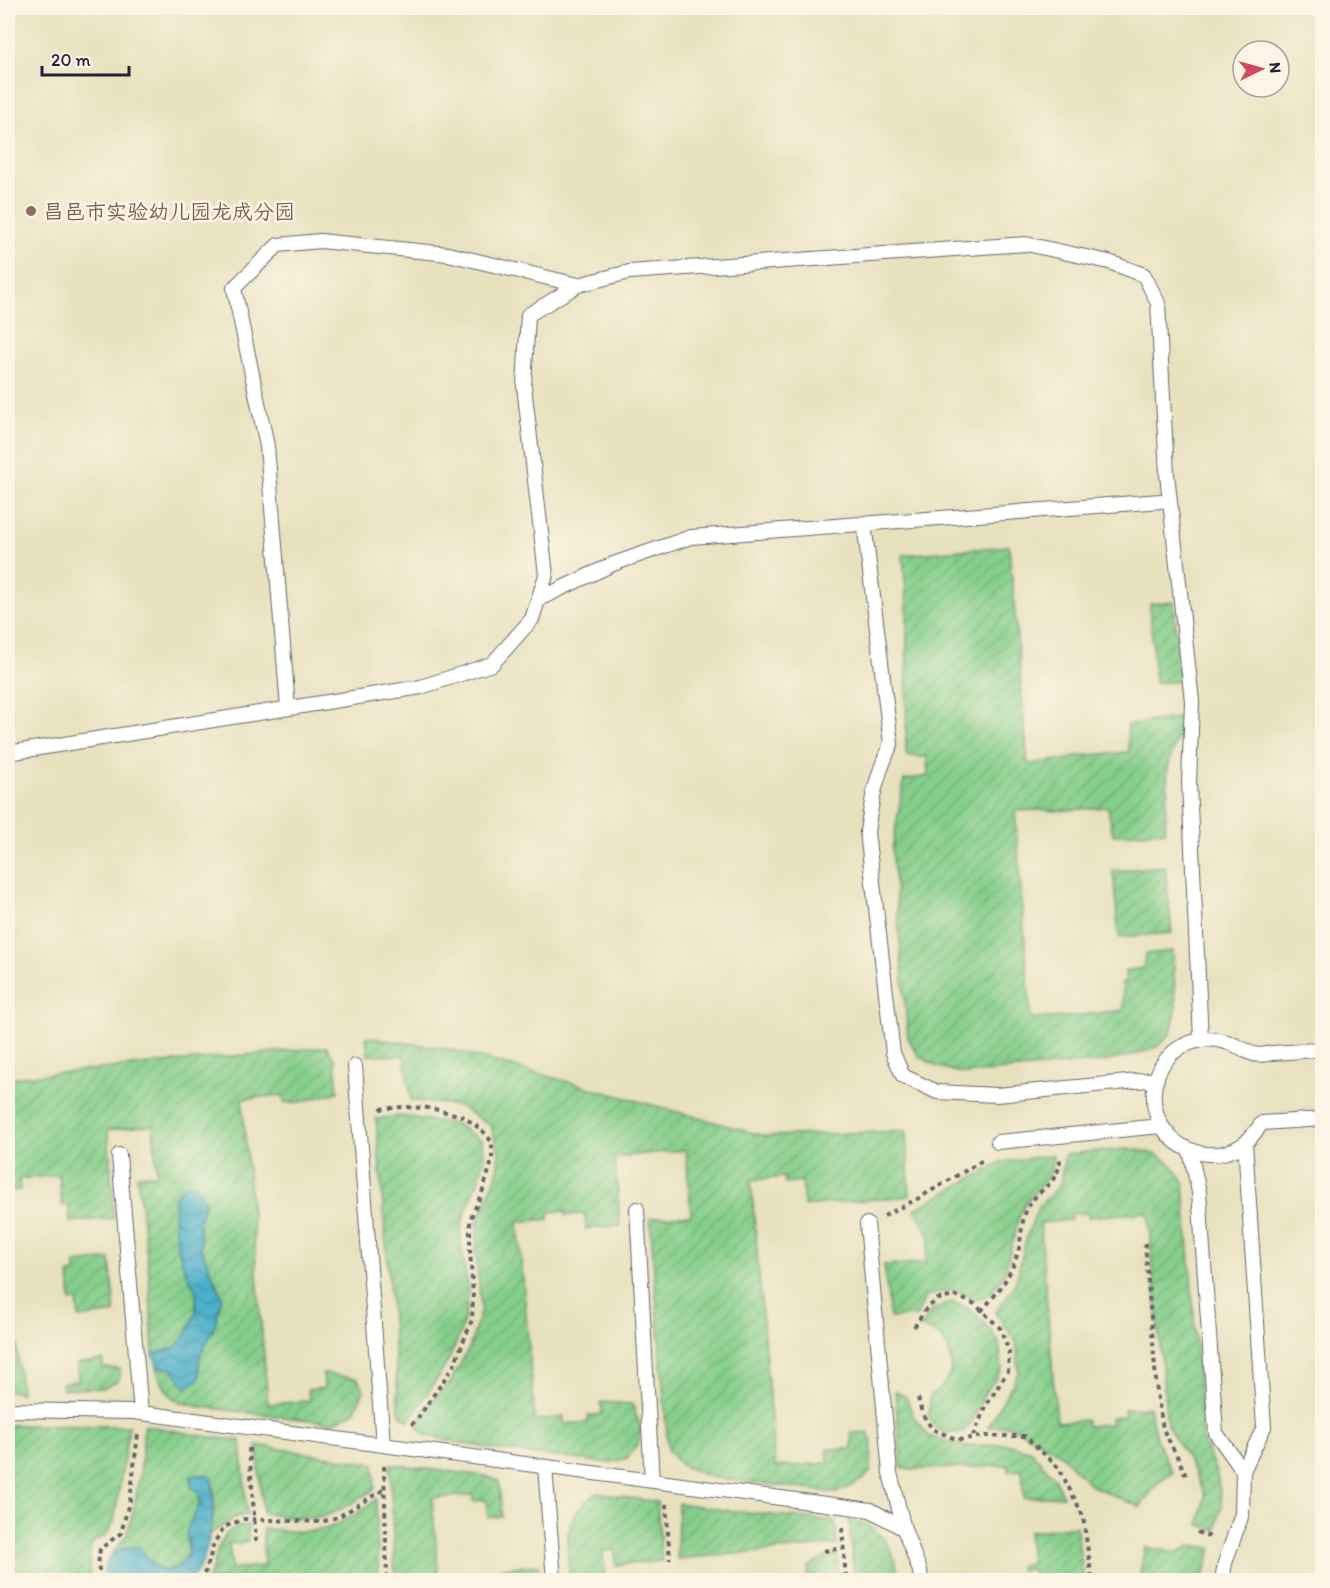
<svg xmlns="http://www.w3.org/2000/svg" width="1330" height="1588" viewBox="0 0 1330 1588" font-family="Itim,'LXGW WenKai TC',sans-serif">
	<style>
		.garden { fill: url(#garden-furrows); stroke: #547863; stroke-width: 1.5 }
		.water { fill: url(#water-waves); stroke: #366a82; stroke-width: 1.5 }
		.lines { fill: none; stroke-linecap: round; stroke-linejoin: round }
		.service-casing { stroke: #676569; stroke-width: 16 }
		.path { stroke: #676569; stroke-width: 4; stroke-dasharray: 4.5 4.5; stroke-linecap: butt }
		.service { stroke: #fff; stroke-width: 14 }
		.education-dot { fill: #8d6e63; stroke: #fcf5e5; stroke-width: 2 }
		.labels { text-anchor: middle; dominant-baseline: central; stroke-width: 5; stroke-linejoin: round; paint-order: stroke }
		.education-label { font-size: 21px; fill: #785e54; stroke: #fcf5e5; text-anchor: start }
	</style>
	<defs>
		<pattern id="garden-furrows" width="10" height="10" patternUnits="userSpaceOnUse" patternTransform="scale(1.5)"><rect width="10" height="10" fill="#86cf8b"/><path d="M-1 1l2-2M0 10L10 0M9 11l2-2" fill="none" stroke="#73b179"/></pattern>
		<pattern id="water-waves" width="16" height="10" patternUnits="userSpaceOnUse" patternTransform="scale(1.5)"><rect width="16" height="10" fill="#4bb1ca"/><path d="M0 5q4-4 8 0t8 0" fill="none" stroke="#3e90a5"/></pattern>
	</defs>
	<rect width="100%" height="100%" fill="#fcf5e5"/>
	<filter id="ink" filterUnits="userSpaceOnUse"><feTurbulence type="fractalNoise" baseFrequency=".0167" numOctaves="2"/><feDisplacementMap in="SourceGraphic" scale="12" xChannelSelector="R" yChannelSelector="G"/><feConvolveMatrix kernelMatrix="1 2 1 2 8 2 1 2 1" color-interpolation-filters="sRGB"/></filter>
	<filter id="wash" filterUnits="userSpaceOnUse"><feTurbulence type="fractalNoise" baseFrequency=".008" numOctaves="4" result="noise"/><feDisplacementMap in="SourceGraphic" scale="24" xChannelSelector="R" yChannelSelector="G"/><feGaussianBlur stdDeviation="1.35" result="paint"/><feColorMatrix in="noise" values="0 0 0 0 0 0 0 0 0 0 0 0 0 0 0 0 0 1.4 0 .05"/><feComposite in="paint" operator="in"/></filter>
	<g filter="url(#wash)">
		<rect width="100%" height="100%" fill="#e7e1be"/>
		<path class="garden" d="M1009 546 1028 764 1069 759 1076 756 1129 752 1127 725 1183 717 1168 767 1165 831 1113 835 1108 807 1054 811 1044 810 1015 811 1031 1019 1066 1017 1124 1010 1122 983H1126L1125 971 1143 968 1145 954 1173 951 1176 1010 1171 1033 1158 1046 1137 1054 1108 1061 964 1074 936 1066 919 1056 908 1039 892 849 904 780 928 776 927 757 906 756 907 606 903 555Z
			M1174 602 1180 681 1155 683 1150 604Z
			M1165 866 1172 933 1119 937 1113 871Z
			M366 1037 449 1049 765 1136 906 1131 910 1196 804 1206 802 1181 785 1183 784 1177 751 1180 775 1467 828 1463 827 1449H852L851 1433 868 1432 872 1441 871 1471 864 1479 837 1493 710 1477 680 1465 668 1450 650 1218 691 1215 686 1150 615 1157 620 1226 586 1229 585 1214 566 1215 565 1211 549 1212V1219L518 1222 535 1420 564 1417V1424L588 1422V1416L602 1414 601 1402 632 1404 641 1429 638 1444 627 1458 609 1463 497 1450 427 1436 417 1427 425 1408 450 1383 470 1346 481 1310 476 1255 477 1223 497 1174 499 1152 491 1126 459 1106 411 1100 404 1056 368 1055Z
			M327 1047 335 1060 338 1092 300 1102 284 1103 283 1095 242 1099 268 1404 309 1401 308 1390 324 1388 323 1373 358 1379 364 1391 354 1412 333 1423 234 1411 195 1406 173 1399 160 1381 157 1366 173 1369 199 1379V1358L214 1328 222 1297 201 1248 199 1221 205 1202 200 1191 184 1269 196 1291V1313L186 1335 173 1349 153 1354 149 1273 137 1175 157 1174 153 1125 108 1130 114 1218 70 1222 69 1205H62L59 1175 19 1179 20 1190 8 1191V1078Z
			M400 1116 456 1124 481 1140C483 1146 485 1153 484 1159 481 1182 467 1202 462 1224 457 1246 468 1272 468 1293 466 1342 436 1382 409 1421L401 1416 399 1409 376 1119Z
			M1126 1149C1155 1151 1169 1156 1184 1182L1203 1440 1217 1475 1222 1505 1216 1530 1199 1525 1205 1495 1194 1470 1167 1425 1148 1212 1088 1217V1213L1071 1214V1220L1040 1223 1057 1422 1086 1420 1087 1426 1111 1424V1418L1125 1416 1124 1409 1149 1407 1156 1438 1172 1473 1158 1483 1140 1507 1090 1485 1058 1452 1011 1426 988 1427 1019 1372 1016 1341 995 1313 1015 1285 1027 1235 1039 1206 1060 1185 1065 1154Z
			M1053 1155 1050 1175 1026 1202 1019 1217 1005 1272 992 1293 976 1300C953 1287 949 1288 925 1297L917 1316 890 1318 884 1265 925 1263 930 1237 915 1209 1001 1162Z
			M8 1241 21 1393 8 1390Z
			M110 1259 115 1313 79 1318 77 1301H71L69 1274 75 1273V1263Z
			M951 1302 967 1307 984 1322 999 1342 1002 1369 995 1380 984 1394 971 1424 964 1431 956 1433H945L936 1428 929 1419 930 1396C936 1392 941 1389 945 1383 960 1361 946 1331 920 1328L933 1309Z
			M103 1360V1368L120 1369 119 1380 105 1388 62 1389 61 1383 78 1381 77 1364Z
			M895 1391 906 1397 914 1417 929 1436 962 1446 1007 1444 1031 1451 1053 1476 1063 1496 1024 1498 1022 1470 1009 1471 1008 1465 967 1468 902 1469Z
			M8 1425 129 1426 114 1522 106 1535 91 1544 89 1572 92 1580H12L8 1536Z
			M144 1425 197 1435 241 1441 247 1515 236 1517 209 1535C215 1517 216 1493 211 1475H196C197 1487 202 1500 197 1512 195 1519 187 1525 187 1532 186 1540 190 1547 187 1555 183 1565 167 1575 157 1568 154 1566 143 1552 138 1547H127L112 1554 127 1534 134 1508 141 1466Z
			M257 1445 374 1464 375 1489C358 1499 339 1513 320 1517 301 1520 282 1516 263 1513Z
			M390 1464 486 1476 499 1481 502 1516 488 1518 486 1500 473 1501V1495L432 1498 439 1580H395Z
			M597 1493 657 1502 662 1561 616 1565 615 1550 603 1551 605 1580H570C567 1541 560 1518 597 1493Z
			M376 1499 379 1580H207L213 1568 218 1548 227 1533 237 1527 248 1525V1542L229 1544 232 1569 264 1566 263 1540V1528C281 1531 301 1533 319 1530 336 1528 363 1510 376 1499Z
			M678 1503 725 1510 835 1521 837 1545 677 1559Z
			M849 1520C856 1522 866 1523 871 1527 889 1540 897 1560 899 1580H854Z
			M1076 1526 1084 1580H1033L1032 1569 1020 1570V1565L1031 1563 1028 1532Z
			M1192 1545 1212 1548 1203 1580H1141L1140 1574 1145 1547 1176 1553Z
			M837 1554 839 1580H826L825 1574 813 1575 812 1580H805L810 1566 825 1557Z
			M538 1565 540 1580H501L500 1568Z"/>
		<path class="water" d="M192 1184 200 1191 205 1202 199 1221 201 1248 222 1297 214 1328 199 1358V1379L186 1388 173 1370 157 1366 153 1354 173 1349 186 1335 196 1313V1291L184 1269 175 1237 174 1197 184 1185Z
			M196 1475H211C217 1497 211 1549 198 1570 196 1574 192 1577 189 1580H105C101 1558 117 1546 138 1547 145 1554 156 1571 166 1571 179 1570 189 1557 189 1545 189 1540 186 1536 187 1531 189 1515 213 1502 191 1486V1477Z"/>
	</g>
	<g filter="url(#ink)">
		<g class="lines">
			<defs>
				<path id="service" d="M864 523 891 744C876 776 872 798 867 832L893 1053 903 1076 937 1092 997 1095 1157 1079
					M539 599 613 564 691 537 1161 501
					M288 708 267 446 234 288 278 245 320 241 448 254 578 285
					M8 753 421 687 492 664 532 619 546 575 524 386 528 315 578 285 629 272 1026 244 1109 262 1144 275 1158 303 1167 474 1192 701 1189 784 1201 1040
					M1322 1049C1306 1051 1289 1052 1272 1053 1267 1054 1259 1056 1254 1054 1248 1053 1243 1048 1237 1046 1226 1041 1214 1038 1202 1040 1139 1049 1137 1139 1200 1153 1215 1156 1231 1153 1244 1144 1251 1138 1257 1130 1262 1123L1322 1119
					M355 1066 383 1445
					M998 1142 1161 1126
					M1190 1151 1199 1192 1216 1433 1243 1471
					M119 1155 141 1413
					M637 1209 652 1481
					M867 1224 890 1473 904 1529
					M8 1410 134 1412 871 1510 904 1529 920 1571 921 1580
					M545 1467 554 1580
					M1222 1580 1225 1563 1242 1514 1243 1471 1264 1427 1245 1143"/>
			</defs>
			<use href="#service" class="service-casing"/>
			<path class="path" d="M380 1109 402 1107 430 1108 462 1116 481 1129 492 1142V1161L483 1190 470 1220V1250L473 1294 472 1320 454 1365 416 1421 409 1426
				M884 1216 919 1198 985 1159
				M1145 1243 1157 1393 1163 1429 1179 1460 1186 1476
				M981 1311C999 1292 1013 1273 1019 1248 1022 1234 1021 1220 1028 1207 1038 1188 1060 1184 1060 1158
				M914 1327 926 1309 938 1299 956 1296 975 1304 1000 1328 1009 1351 1008 1371 987 1404 972 1438
				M918 1398 922 1413 932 1429 958 1440 984 1436H1025L1059 1468 1083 1516 1092 1580
				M249 1448 256 1541
				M384 1466 387 1580
				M666 1504 670 1560
				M842 1528 846 1580
				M1197 1532 1213 1538
				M824 1551 843 1548
				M101 1580 98 1565 100 1549 121 1533 130 1499 138 1434
				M197 1580 206 1571 214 1543 224 1527 244 1519 321 1522 338 1517 383 1490"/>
			<use href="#service" class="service"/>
		</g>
	</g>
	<circle class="education-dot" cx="31" cy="211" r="6"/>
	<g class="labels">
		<g class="education-label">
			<text x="43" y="211">昌邑市实验幼儿园龙成分园</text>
		</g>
	</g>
	<rect width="1330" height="1588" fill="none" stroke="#fcf5e5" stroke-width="30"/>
	<g transform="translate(1261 69) rotate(85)"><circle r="28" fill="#fcf5e5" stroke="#a5a1a1" stroke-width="1.5"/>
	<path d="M0-4.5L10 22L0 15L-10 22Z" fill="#d1495b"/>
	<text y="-9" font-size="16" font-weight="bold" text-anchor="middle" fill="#22223b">N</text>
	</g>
	<path d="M42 66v9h87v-9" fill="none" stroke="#22223b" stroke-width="3"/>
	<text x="51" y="66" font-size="18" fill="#22223b" stroke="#fcf5e5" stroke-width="4.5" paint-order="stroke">20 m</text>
</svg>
